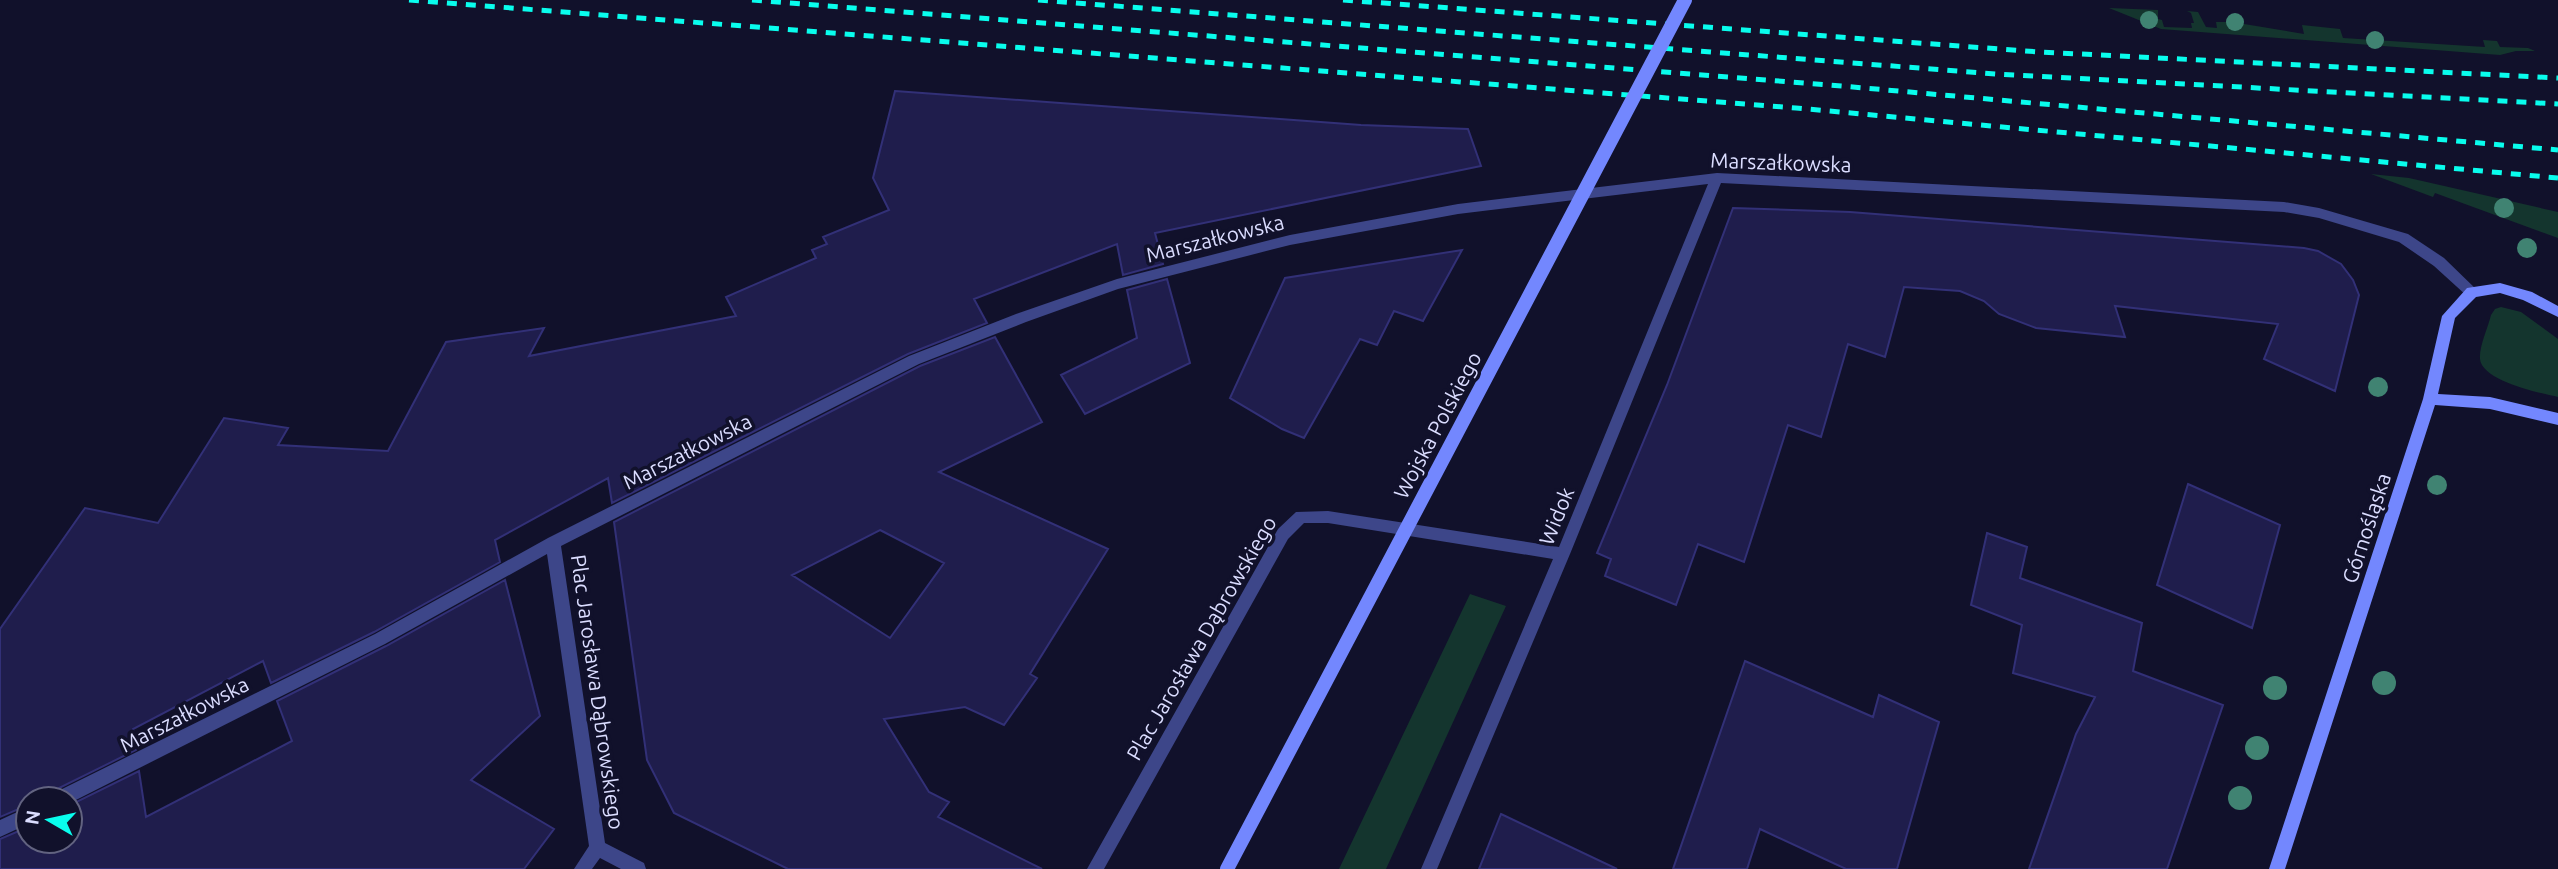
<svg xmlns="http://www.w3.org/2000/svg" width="2558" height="869" viewBox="0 0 2558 869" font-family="Ubuntu,sans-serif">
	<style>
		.green { fill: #14352e }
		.building { fill: #1f1d4c; stroke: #323077; stroke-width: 2; fill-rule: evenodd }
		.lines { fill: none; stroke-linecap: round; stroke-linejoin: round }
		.street { fill: #3d4689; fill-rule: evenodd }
		.secondary { fill: #7387fe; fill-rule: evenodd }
		.rail { stroke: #09fded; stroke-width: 5; stroke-dasharray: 10 9; stroke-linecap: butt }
		.secondary-bridge { stroke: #7387fe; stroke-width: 14 }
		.tree { fill: #408372 }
		.labels { text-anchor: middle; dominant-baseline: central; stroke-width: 7; stroke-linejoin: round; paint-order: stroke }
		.street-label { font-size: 21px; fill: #dbddff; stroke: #11112b }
	</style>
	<rect width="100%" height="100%" fill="#11112b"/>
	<path class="green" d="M2109 8 2158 10V19L2162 20 2164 27 2192 28 2191 23H2194L2191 13 2187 11 2198 12 2206 27 2217 28 2216 22H2232L2304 34 2302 25 2340 29 2343 38 2485 47 2483 40 2497 41 2500 47 2528 48 2535 51H2516L2500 55 2161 29Z
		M2371 174 2409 178 2558 212V238L2435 193 2433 197Z
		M2501 307 2521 312 2558 339V397C2540 393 2482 381 2480 359 2479 346 2488 328 2491 315L2495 309Z
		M1470 594 1506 606 1386 869H1339Z"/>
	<path class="building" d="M895 91 1361 125 1468 129 1481 166 1155 233 1163 264 1123 275 1117 244 974 299 987 323 908 354 612 503 608 478 495 540 500 562 374 632 271 683 263 661 133 729 136 750 53 791 50 799H28V805L0 817V629L85 508 158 523 224 418 288 428 278 445 388 451 446 342 544 328 529 356 736 316 726 297 816 258 812 250 827 244 823 237 889 210 873 178Z
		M1733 208 1850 212 2304 248 2318 251 2341 264 2353 280 2359 295 2335 391 2264 359 2278 324 2115 306 2125 337 2036 328 1999 314 1984 301 1960 291 1904 287 1885 357 1848 344 1821 437 1788 425 1744 562 1698 544 1676 605 1605 576 1611 559 1597 553 1667 385Z
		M1462 250 1423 321 1394 311 1377 345 1360 339 1304 438 1282 429 1230 398 1285 278Z
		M1167 279 1190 363 1085 414 1061 375 1137 338 1127 290Z
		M995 337 1042 422 939 472 1108 549 1030 674 1037 678 1004 725 965 707 884 719 929 792 949 802 938 817 1042 869H788L674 813 647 760 614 522 920 366ZM880 530 944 563 890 638 792 575Z
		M2188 484 2280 525 2252 628 2157 585Z
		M1987 533 2027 547 2020 578 2142 623 2133 671 2223 705 2167 869H2029L2076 734 2095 697 2013 673 2022 625 1971 605Z
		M505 580 540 716 471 780 554 829 524 869H0V839L28 827V841H70V805L139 771 146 817 292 741 277 701 386 646Z
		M1745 661 1873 717 1879 695 1939 722 1897 869H1846L1760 829 1747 869H1673Z
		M1501 814 1617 869H1479Z"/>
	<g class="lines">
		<path class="street" d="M1717 173 2284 202 2319 208 2408 234 2444 258 2479 292 2472 297 2467 296 2434 266 2399 242 2319 218 2284 212 1721 183 1570 554 1437 869H1421L1553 559 1328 523H1304L1288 539 1104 869H1087L1278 529 1296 512 1328 511 1559 547 1708 184 1458 214 1290 245 1118 289 1026 322 919 364 561 546 605 843 644 863 646 869H621L600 858 592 869H574L589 846 547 554 385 644 70 803V799H52L54 793 375 634 548 538 909 356 1016 314 1117 279 1290 235 1458 204Z
			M28 807V824L0 837V820Z"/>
		<path class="secondary" d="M2500 283 2532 292 2558 306V317L2523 300 2500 293 2476 297 2455 318 2438 394 2490 397 2558 413V425L2490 409 2435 405 2285 869H2269L2423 399 2442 316 2467 288Z"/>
		<path class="rail" d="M409 0 1796 108 2558 178
			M752 0 1842 86 2558 150
			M1038 0 1996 74 2558 104
			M1343 0 2040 52 2558 78"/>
		<path class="secondary-bridge" d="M1227 869 1685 0"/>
	</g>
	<g class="tree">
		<circle cx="2149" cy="20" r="9"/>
		<circle cx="2235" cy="22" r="9"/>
		<circle cx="2375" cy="40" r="9"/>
		<circle cx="2504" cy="208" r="10"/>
		<circle cx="2527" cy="248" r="10"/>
		<circle cx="2378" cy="387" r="10"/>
		<circle cx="2437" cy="485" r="10"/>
		<circle cx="2384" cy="683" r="12"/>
		<circle cx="2275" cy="688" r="12"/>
		<circle cx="2257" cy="748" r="12"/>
		<circle cx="2240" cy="798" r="12"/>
	</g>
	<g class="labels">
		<g class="street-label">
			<text transform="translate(1781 162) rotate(2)">Marszałkowska</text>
			<text transform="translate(1215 238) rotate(-14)">Marszałkowska</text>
			<text transform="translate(1437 425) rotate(-62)">Wojska Polskiego</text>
			<text transform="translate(687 451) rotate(-27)">Marszałkowska</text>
			<text transform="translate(1556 516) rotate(-68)">Widok</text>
			<text transform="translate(2366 528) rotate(-72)">Górnośląska</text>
			<text transform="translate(1201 638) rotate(-60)">Plac Jarosława Dąbrowskiego</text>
			<text transform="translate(598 692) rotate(82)">Plac Jarosława Dąbrowskiego</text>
			<text transform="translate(184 714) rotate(-27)">Marszałkowska</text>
		</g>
	</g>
	<g transform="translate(49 820) rotate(279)"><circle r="33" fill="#11112b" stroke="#626380" stroke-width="2"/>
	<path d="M0-5L12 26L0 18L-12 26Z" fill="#09fded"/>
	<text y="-10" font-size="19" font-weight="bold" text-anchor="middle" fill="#dbddff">N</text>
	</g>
</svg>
